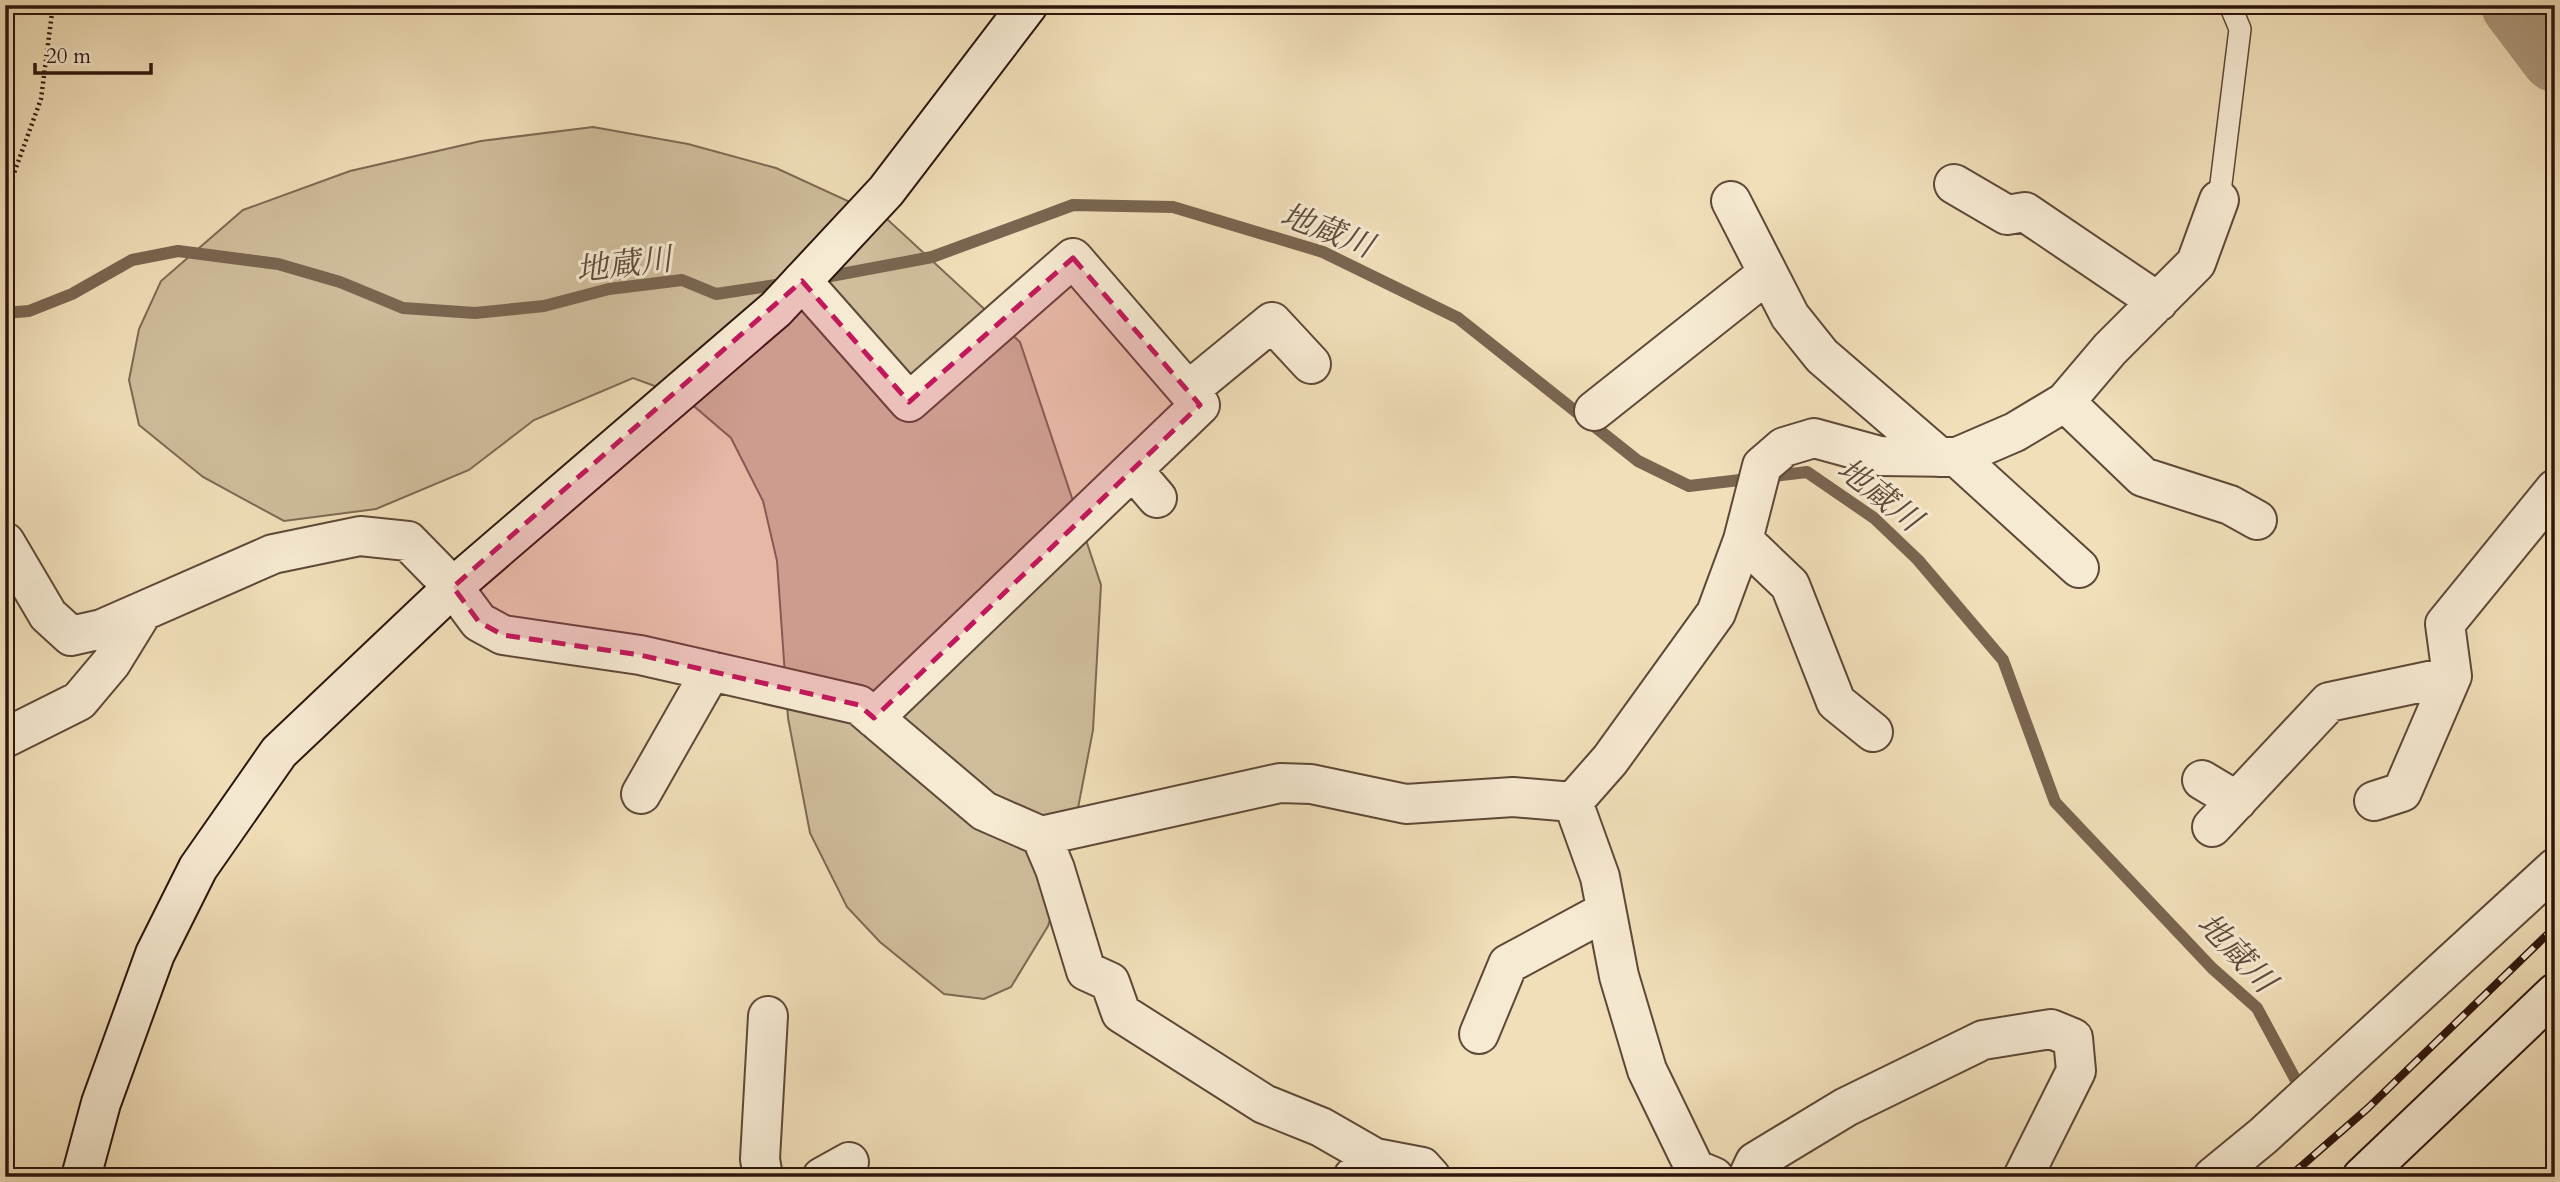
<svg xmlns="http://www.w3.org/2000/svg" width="2560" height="1182" viewBox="0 0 2560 1182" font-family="Cardo,'Noto Serif JP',serif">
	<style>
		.green { fill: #d0bd9c; stroke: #7e6954; stroke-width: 2 }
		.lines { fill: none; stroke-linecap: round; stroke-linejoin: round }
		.stream { stroke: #7a6550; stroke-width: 12 }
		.river { stroke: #ae9a7e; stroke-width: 68 }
		.lane-casing { stroke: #5e4837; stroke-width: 24 }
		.street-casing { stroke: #5e4837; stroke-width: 42 }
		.secondary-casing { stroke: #2d150c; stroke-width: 42 }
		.path { stroke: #2d150c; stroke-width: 4.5; stroke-dasharray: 2 3.5; stroke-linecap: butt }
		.lane { stroke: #f6ead2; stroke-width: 21 }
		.street { stroke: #f6ead2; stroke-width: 38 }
		.secondary { stroke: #f6ead2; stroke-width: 38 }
		.rail-casing { stroke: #2d150c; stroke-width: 8 }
		.rail { stroke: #f6ead2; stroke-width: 5; stroke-dasharray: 16; stroke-linecap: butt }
		.marked { fill: #c2185b; fill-opacity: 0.2; stroke: #c2185b; stroke-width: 5; stroke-dasharray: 14 9; stroke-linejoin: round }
		.labels { text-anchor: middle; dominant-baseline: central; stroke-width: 6; stroke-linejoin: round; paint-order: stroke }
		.water-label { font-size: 32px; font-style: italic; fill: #614a3a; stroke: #f6ead2 }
	</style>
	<rect width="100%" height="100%" fill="#f1dfb9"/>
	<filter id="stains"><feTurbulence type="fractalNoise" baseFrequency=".00286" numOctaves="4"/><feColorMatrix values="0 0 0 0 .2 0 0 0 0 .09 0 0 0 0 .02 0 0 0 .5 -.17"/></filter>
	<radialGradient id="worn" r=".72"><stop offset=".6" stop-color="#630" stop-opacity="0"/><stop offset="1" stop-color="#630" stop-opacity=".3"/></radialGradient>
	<path class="green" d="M593 127 688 144 776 168 887 219 1020 342 1101 585 1093 730 1068 860 1048 926 1011 987 984 999 944 994 880 942 847 907 810 833 788 718 777 561 763 501 731 438 682 396 633 378 534 420 469 470 376 509 284 521 203 477 139 425 129 380 139 329 161 281 243 210 350 171 481 141Z"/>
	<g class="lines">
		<path class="stream" d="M820 278 932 257 1073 205 1173 207 1323 252 1458 318 1638 461 1689 486 1807 472 1874 518 1918 560 2003 660 2055 802 2212 968 2257 1008 2299 1086
			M5 313 29 311 72 294 132 260 178 251 278 264 340 282 403 308 475 313 544 306 609 289 682 280 716 294 789 283"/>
		<path class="river" d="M2515 5 2555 58"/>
		<defs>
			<path id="lane" d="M2219 200 2240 29 2230 5"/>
			<path id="street" d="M1954 184 2007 215 2025 212 2158 302
				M1731 201 1790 316 1822 356 1939 457
				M802 281 909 402 1073 258 1200 405 874 718
				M1188 391 1272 322 1311 364
				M2065 402 2143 477 2230 505 2257 520
				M1594 411 1768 273
				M1957 457 2079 568
				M1133 470 1157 498
				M1743 540 1790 585 1836 702 1873 732
				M5 542 48 615 71 636 102 629 273 554 360 536 408 541 453 587 479 622 503 635 640 655 859 705 984 811 1041 836 1280 783 1311 784 1406 804 1513 797 1573 802
				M5 738 79 701 111 663 143 611
				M2202 780 2237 801
				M641 794 711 671
				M2374 801 2402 792 2452 676
				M1573 802 1610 760 1716 613 1743 540 1762 466 1784 447 1814 438 1880 456 1957 457 2015 432 2065 402 2110 349 2196 263 2219 200
				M1573 802 1600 877 1619 976 1647 1070 1695 1169 1714 1177
				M2212 827 2329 702 2452 676 2445 624 2555 489
				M1041 836 1055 869 1086 971 1110 982 1121 1013 1264 1104 1321 1127 1375 1158
				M1479 1034 1508 964 1606 911
				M763 1177 760 1159 768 1016
				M822 1177 849 1162
				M1353 1177 1375 1158 1422 1167 1431 1177
				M1748 1177 1755 1162 1846 1107 1983 1040 2051 1029 2073 1038 2076 1071 2023 1177
				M2213 1177 2263 1136 2555 868"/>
			<path id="secondary" d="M81 1177 101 1103 155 954 198 868 279 752 453 587 776 309 886 191 1028 5
				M2362 1177 2555 993"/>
		</defs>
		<use href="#lane" class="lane-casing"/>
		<use href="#street" class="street-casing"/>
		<use href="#secondary" class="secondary-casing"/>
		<path class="path" d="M5 198 41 99 53 5"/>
		<use href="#lane" class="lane"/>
		<use href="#street" class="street"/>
		<use href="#secondary" class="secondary"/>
		<defs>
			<path id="rail" d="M2289 1177 2368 1108 2555 927"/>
		</defs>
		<use href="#rail" class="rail-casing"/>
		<use href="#rail" class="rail"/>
	</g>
	<path class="marked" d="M1073 258 1200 405 874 718 859 705 640 655 503 635 479 622 453 587 802 281 909 402Z"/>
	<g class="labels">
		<g class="water-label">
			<text transform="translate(1327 231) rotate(21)">地蔵川</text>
			<text transform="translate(624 265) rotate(-7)">地蔵川</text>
			<text transform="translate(1879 495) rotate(38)">地蔵川</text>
			<text transform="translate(2236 953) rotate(46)">地蔵川</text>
		</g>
	</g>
	<rect width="2560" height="1182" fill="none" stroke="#f1dfb9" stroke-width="28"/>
	<rect x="7" y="7" width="2546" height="1168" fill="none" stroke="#2d150c" stroke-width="3.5"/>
	<rect x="14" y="14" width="2532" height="1154" fill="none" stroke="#2d150c" stroke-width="2"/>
	<path d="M35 63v10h116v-10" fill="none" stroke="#2d150c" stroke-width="3.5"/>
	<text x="46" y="63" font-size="21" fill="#2d150c" stroke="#f6ead2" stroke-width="5" paint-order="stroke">20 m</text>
	<rect width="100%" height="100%" filter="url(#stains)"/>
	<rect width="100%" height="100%" fill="url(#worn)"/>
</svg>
